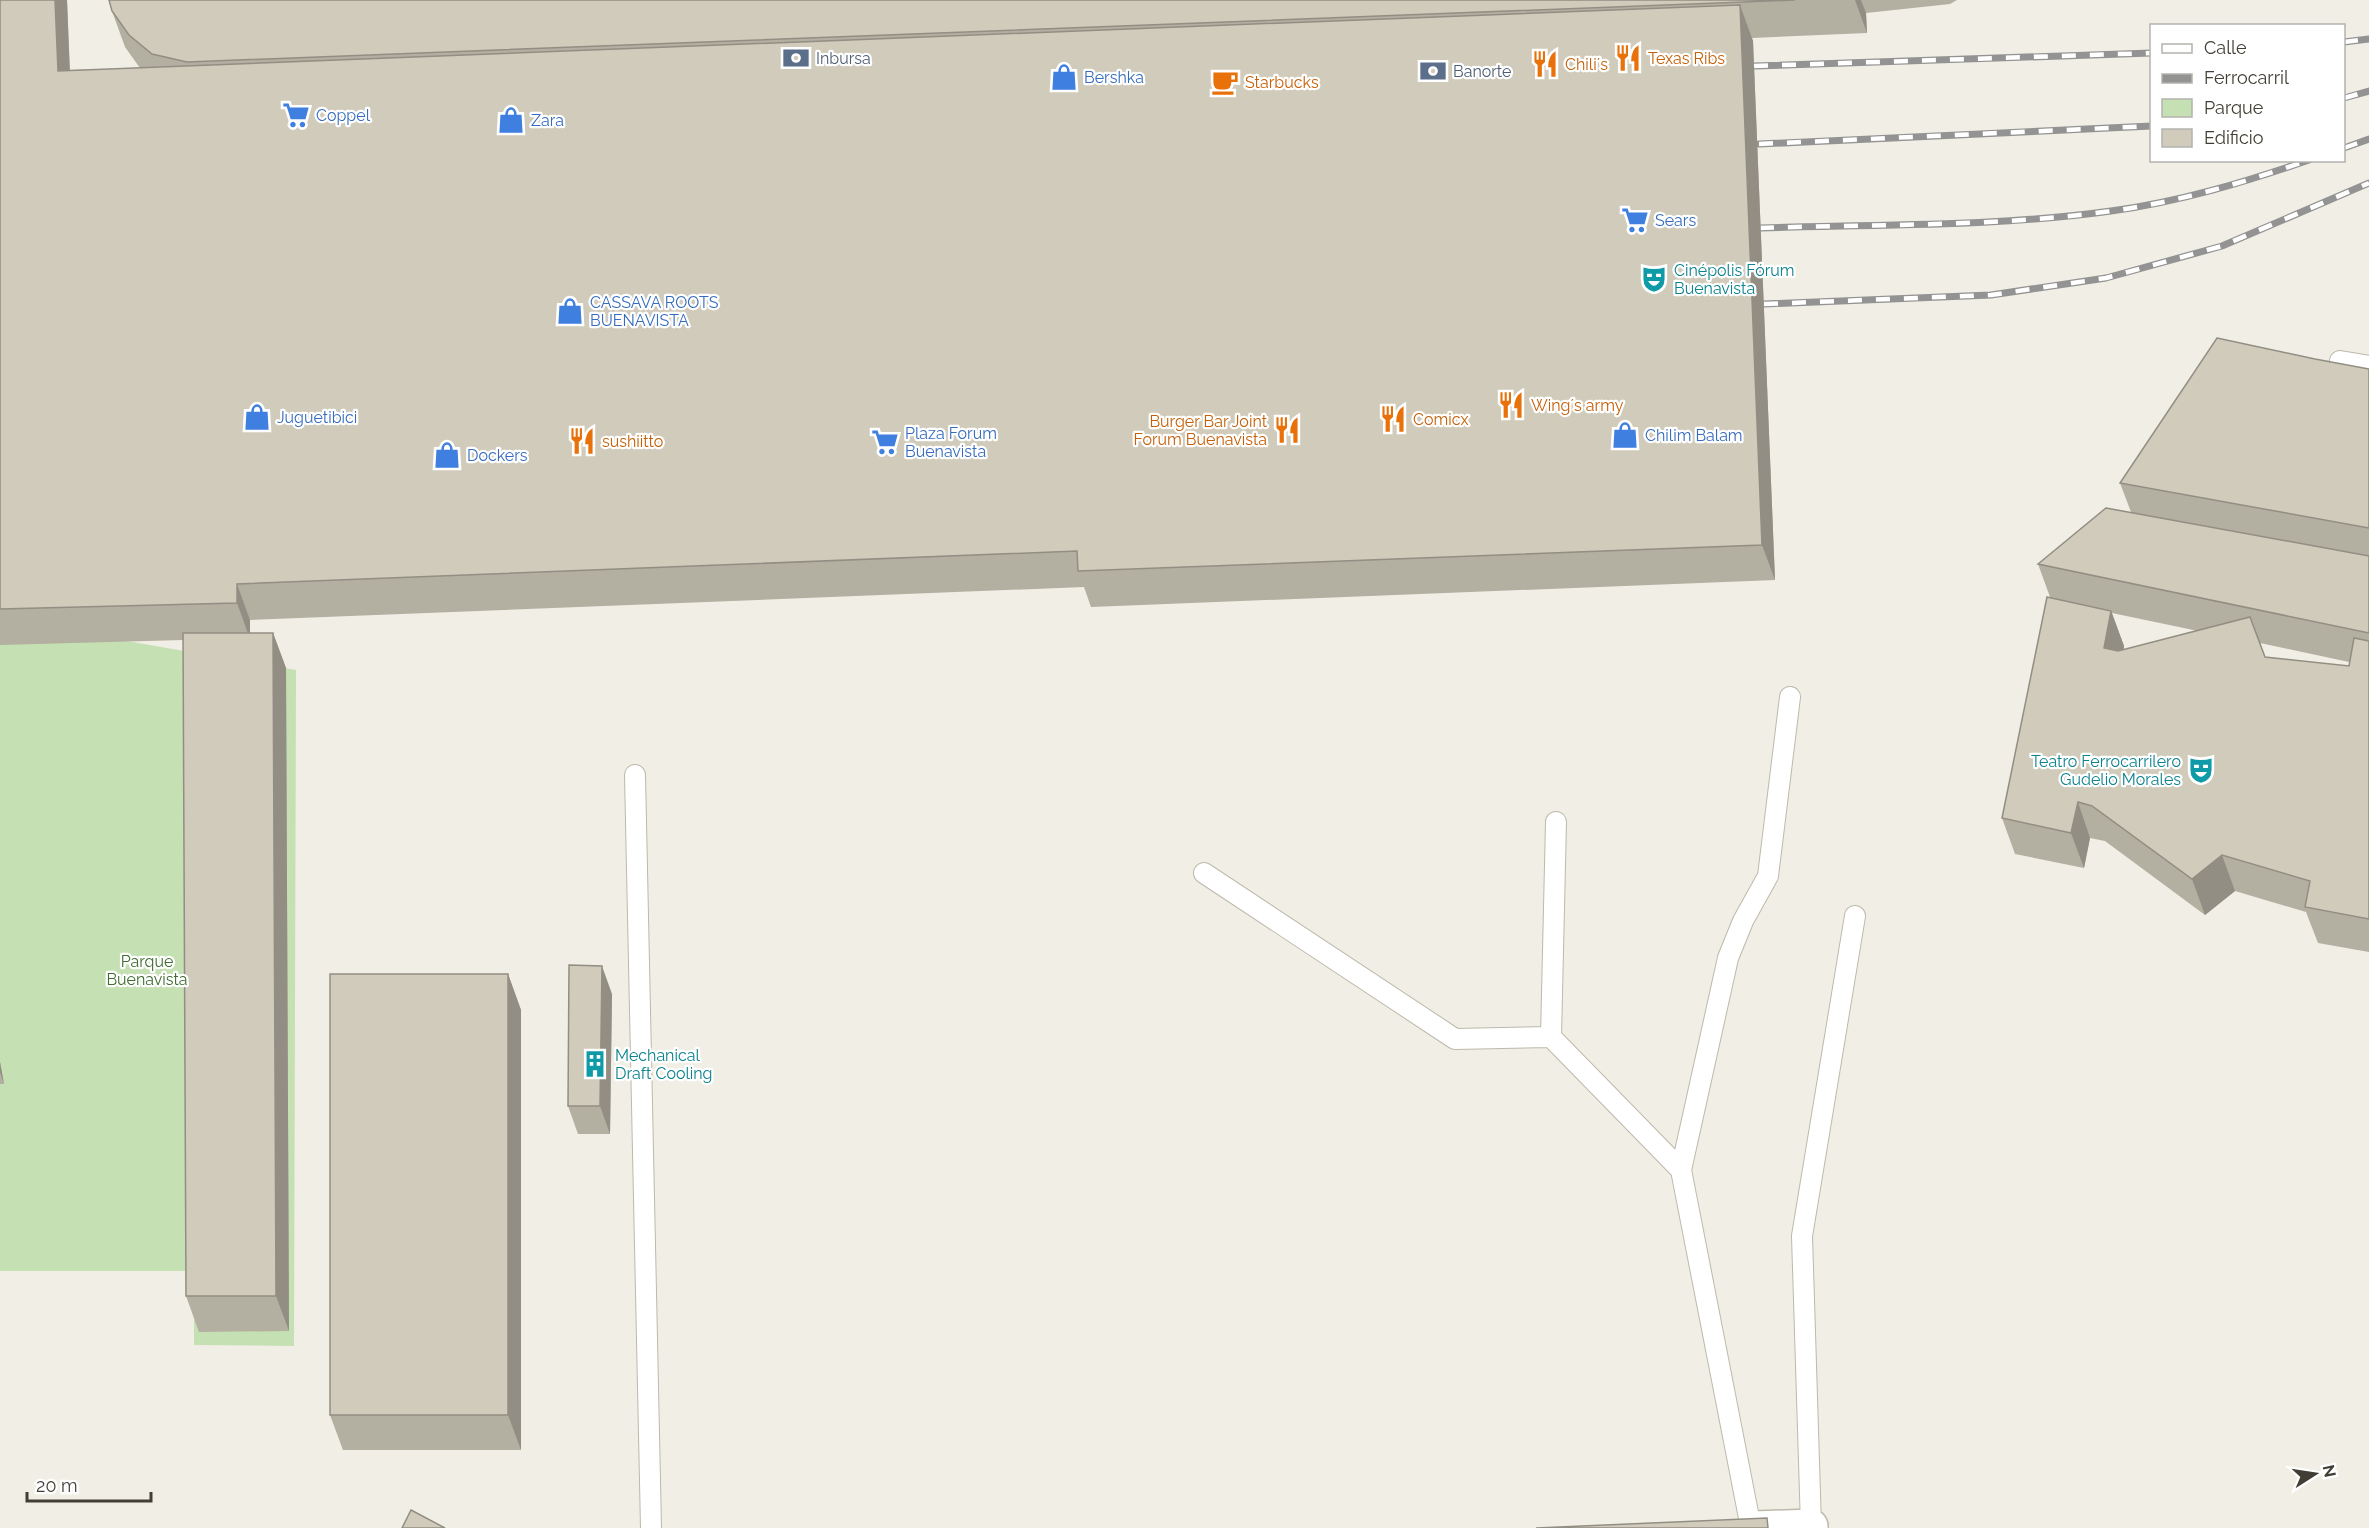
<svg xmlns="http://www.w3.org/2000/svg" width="2369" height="1528" viewBox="0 0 2369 1528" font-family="Raleway,sans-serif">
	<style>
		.green { fill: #c5e0b2 }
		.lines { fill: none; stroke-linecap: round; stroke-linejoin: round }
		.lane-casing { stroke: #bdb9ab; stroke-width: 22 }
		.street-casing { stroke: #bdb9ab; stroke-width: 36 }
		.lane { stroke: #fff; stroke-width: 20 }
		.street { stroke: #fff; stroke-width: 33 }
		.rail-casing { stroke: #939393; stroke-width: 7 }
		.rail { stroke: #fff; stroke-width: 4.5; stroke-dasharray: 14; stroke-linecap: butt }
		.wall { fill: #b3afa1; fill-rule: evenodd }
		.shaded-wall { fill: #928e83 }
		.building { fill: #d0cbbb; stroke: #928e83; stroke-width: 1.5 }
		.labels { text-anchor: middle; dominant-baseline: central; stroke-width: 4.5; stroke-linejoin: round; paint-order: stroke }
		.service-label { font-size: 16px; fill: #4e5e75; stroke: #fff; text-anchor: start }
		.food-label { font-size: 16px; fill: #c56008; stroke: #fff; text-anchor: start }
		.shop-label { font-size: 16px; fill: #366cbe; stroke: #fff; text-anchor: start }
		.culture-label { font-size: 16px; fill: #0d838f; stroke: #fff; text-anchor: start }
		.park-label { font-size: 16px; fill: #3f6c2f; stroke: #fff }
	</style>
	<rect width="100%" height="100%" fill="#f0eee5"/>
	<path class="green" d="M33 625 296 670 294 1346 194 1345V1271H0V626Z"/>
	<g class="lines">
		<defs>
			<path id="lane" d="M2340 361 2369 366
				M635 775 651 1528
				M1204 873 1455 1039 1551 1037 1681 1170
				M1551 1037 1556 822
				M1811 1526 1802 1236 1855 916
				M1751 1528 1681 1170 1728 958 1743 921 1768 876 1790 697"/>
			<path id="street" d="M1754 1528 1811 1526V1528"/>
		</defs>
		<use href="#lane" class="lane-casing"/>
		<use href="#street" class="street-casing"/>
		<use href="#lane" class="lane"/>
		<use href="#street" class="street"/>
		<defs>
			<path id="rail" d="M2344 42 2369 39
				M1754 66 2152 53
				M2344 98 2369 91
				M1759 144 2152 126
				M2344 148 2369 139
				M1760 228C1876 224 1996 227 2111 211 2179 202 2245 182 2309 160
				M1764 304 1991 295 2106 278 2222 246 2369 183"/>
		</defs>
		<use href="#rail" class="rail-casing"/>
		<use href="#rail" class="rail"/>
	</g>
	<path class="wall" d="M0 0H67L70 70 140 68 125 47 112 11 109 0H1957L1950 4 1866 13 1867 33 1752 38 1753 41 1775 580 1091 607 1084 587 250 620V633H273L286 668 289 1331 199 1332 186 1296 183 640 0 645Z
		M2315 359 2369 369V952L2318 943 2306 912 2235 891 2205 915 2105 841 2090 838 2084 868 2015 854 2002 818 2050 597 2038 564 2131 512 2120 483ZM2112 613 2198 631 2124 650V646ZM2260 643 2349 662V666L2265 657Z
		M508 974 521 1010V1450H343L330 1415Z
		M612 994 610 1134H578L568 1106Z
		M0 1062 4 1084H0Z"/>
	<path class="shaded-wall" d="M55 0H67L71 106 58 71Z
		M1855 0H1861L1866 13 1867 33Z
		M1740 5 1753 41 1775 580 1762 545Z
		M237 584 250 620V639L237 603Z
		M2111 611 2124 646 2117 684 2104 648Z
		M273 633 286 668 289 1331 276 1296Z
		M2078 802 2090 838 2084 868 2071 833Z
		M2222 855 2235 891 2205 915 2192 879Z
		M602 966 612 994 610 1134 600 1106Z
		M508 974 521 1010V1450L508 1415Z
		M0 1062 4 1084 0 1072Z"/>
	<path class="building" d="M0 0H55L58 71 1740 5 1762 545 1078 571 1077 551 237 584V603L0 609Z
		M109 0H1795L187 62 152 54 129 35 112 11Z
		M2217 338 2315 359 2369 369V528L2120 483Z
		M2106 508 2369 556V633L2038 564Z
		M2047 597 2111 611 2104 648 2118 651 2250 617 2265 657 2349 666 2354 638 2369 641V919L2305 907 2310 881 2222 855 2192 879 2092 806 2078 802 2071 833 2002 818Z
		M183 633H273L276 1296H186Z
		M569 965 602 966 600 1106H568Z
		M330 974H508V1415H330Z
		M411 1510 445 1528H402Z
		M1767 1518 1768 1528H1536Z"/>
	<defs>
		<symbol id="bank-bare" viewBox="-9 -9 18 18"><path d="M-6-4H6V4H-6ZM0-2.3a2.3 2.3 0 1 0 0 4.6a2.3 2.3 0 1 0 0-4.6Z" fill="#5c6f8a" stroke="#fff" stroke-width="2.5" paint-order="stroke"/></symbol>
		<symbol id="restaurant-bare" viewBox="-9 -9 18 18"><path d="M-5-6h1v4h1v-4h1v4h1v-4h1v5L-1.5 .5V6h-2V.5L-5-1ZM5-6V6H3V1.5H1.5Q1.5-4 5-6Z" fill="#e8710a" stroke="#fff" stroke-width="2.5" paint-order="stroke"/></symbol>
		<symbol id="shop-bare" viewBox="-9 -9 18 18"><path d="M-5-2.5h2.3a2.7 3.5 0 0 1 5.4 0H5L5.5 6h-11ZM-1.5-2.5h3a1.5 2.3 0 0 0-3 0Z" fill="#3f7fe0" stroke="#fff" stroke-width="2.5" paint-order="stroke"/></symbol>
		<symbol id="cafe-bare" viewBox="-9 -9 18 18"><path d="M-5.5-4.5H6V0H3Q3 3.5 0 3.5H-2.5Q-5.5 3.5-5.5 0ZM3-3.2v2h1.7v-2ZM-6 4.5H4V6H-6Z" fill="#e8710a" stroke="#fff" stroke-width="2.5" paint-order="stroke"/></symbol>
		<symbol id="supermarket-bare" viewBox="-9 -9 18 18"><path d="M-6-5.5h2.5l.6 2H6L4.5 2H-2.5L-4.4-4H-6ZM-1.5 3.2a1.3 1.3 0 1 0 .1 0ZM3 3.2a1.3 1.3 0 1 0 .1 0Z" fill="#3f7fe0" stroke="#fff" stroke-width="2.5" paint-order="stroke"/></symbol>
		<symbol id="theatre-bare" viewBox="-9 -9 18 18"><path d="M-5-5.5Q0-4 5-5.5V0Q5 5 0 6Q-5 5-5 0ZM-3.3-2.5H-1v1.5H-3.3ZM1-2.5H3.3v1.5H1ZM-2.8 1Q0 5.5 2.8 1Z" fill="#0f9aa8" stroke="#fff" stroke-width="2.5" paint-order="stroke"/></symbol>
		<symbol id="building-bare" viewBox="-9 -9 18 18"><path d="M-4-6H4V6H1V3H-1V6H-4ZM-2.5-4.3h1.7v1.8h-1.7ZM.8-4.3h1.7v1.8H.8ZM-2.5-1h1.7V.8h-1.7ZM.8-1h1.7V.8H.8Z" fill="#0f9aa8" stroke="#fff" stroke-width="2.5" paint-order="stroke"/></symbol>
	</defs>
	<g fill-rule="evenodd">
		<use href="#bank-bare" x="777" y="39" width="38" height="38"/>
		<use href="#restaurant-bare" x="1609" y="39" width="38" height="38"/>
		<use href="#restaurant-bare" x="1526" y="45" width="38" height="38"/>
		<use href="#bank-bare" x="1414" y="52" width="38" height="38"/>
		<use href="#shop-bare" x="1045" y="58" width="38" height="38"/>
		<use href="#cafe-bare" x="1206" y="63" width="38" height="38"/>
		<use href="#supermarket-bare" x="277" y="96" width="38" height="38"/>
		<use href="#shop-bare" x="492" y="101" width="38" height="38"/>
		<use href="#supermarket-bare" x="1616" y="201" width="38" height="38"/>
		<use href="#theatre-bare" x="1635" y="260" width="38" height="38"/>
		<use href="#shop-bare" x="551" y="292" width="38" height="38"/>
		<use href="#restaurant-bare" x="1492" y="386" width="38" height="38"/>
		<use href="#shop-bare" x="238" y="398" width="38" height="38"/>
		<use href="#restaurant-bare" x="1374" y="400" width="38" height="38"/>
		<use href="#restaurant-bare" x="1268" y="411" width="38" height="38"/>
		<use href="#shop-bare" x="1606" y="416" width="38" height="38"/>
		<use href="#restaurant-bare" x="563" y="422" width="38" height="38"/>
		<use href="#supermarket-bare" x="866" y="423" width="38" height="38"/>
		<use href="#shop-bare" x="428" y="436" width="38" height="38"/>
		<use href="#theatre-bare" x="2182" y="751" width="38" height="38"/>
		<use href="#building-bare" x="576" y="1045" width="38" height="38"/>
	</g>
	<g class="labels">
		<g class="service-label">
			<text x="816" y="58">Inbursa</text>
			<text x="1453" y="71">Banorte</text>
		</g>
		<g class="food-label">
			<text x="1648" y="58">Texas Ribs</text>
			<text x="1565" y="64">Chili´s</text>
			<text x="1245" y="82">Starbucks</text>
			<text x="1531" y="405">Wing´s army</text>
			<text x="1413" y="419">Comicx</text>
			<text x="1267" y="421" text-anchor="end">Burger Bar Joint<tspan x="1267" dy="18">Forum Buenavista</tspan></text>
			<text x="602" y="441">sushiitto</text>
		</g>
		<g class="shop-label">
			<text x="1084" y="77">Bershka</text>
			<text x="316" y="115">Coppel</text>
			<text x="531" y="120">Zara</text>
			<text x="1655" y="220">Sears</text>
			<text x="590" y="302">CASSAVA ROOTS<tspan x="590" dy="18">BUENAVISTA</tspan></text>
			<text x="277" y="417">Juguetibici</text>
			<text x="905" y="433">Plaza Forum<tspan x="905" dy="18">Buenavista</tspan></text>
			<text x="1645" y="435">Chilim Balam</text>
			<text x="467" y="455">Dockers</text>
		</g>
		<g class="culture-label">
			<text x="1674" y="270">Cinépolis Fórum<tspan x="1674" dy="18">Buenavista</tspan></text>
			<text x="2181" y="761" text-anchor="end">Teatro Ferrocarrilero<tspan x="2181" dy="18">Gudelio Morales</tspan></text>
			<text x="615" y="1055">Mechanical<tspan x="615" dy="18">Draft Cooling</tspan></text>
		</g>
		<g class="park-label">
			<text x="147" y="961">Parque<tspan x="147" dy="18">Buenavista</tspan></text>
		</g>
	</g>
	<rect x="2150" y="24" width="195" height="138" fill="#ffffff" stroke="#b3b2ae" stroke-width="1.5"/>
	<rect x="2162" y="44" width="30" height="9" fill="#ffffff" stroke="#b3b2ae" stroke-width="1.5"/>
	<text x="2204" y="54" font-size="18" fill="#423e35">Calle</text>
	<rect x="2162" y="74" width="30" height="9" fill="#939393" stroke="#b3b2ae" stroke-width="1.5"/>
	<text x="2204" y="84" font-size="18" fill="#423e35">Ferrocarril</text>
	<rect x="2162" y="99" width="30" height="18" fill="#c5e0b2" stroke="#b3b2ae" stroke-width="1.5"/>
	<text x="2204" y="114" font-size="18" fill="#423e35">Parque</text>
	<rect x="2162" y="129" width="30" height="18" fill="#d0cbbb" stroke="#b3b2ae" stroke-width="1.5"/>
	<text x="2204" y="144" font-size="18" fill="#423e35">Edificio</text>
	<g transform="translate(2315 1474) rotate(78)" stroke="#ffffff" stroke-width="4.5" paint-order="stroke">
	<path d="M0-4.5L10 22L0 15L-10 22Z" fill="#423e35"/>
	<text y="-9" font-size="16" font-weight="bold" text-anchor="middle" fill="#423e35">N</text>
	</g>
	<path d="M27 1492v9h124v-9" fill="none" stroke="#423e35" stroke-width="3"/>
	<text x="36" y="1492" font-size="18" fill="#423e35" stroke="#ffffff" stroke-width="4.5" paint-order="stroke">20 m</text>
</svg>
